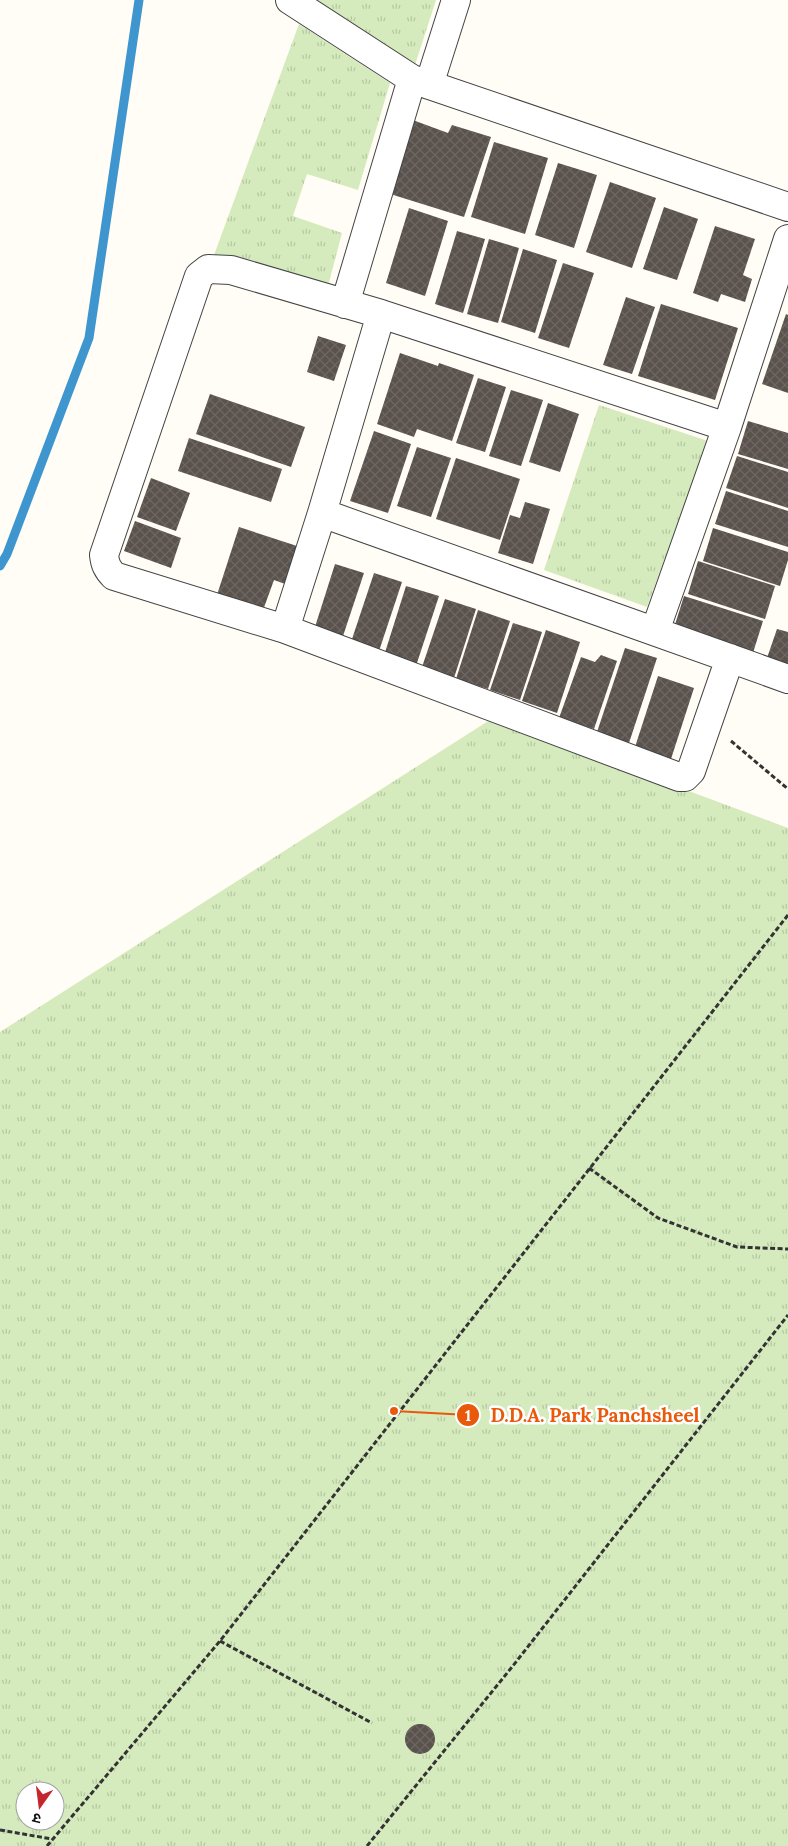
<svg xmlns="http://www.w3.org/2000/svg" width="788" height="1846" viewBox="0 0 788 1846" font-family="Lora,'Noto Sans Devanagari',serif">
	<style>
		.park { fill: url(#park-tufts); fill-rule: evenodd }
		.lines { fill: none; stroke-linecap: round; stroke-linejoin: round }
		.stream { stroke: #3f96cf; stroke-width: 9 }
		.building { fill: url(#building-cross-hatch) }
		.minor-casing { stroke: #444; stroke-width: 30 }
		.path { stroke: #333; stroke-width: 3; stroke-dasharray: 5 2.5; stroke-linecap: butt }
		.minor { stroke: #fff; stroke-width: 28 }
		.leader { fill: none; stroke: #e8590c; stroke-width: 2 }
		.callout-dot { fill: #e8590c; stroke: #fff; stroke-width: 2 }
		.mark-label { font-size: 15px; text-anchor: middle; font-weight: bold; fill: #fff }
		.callout-label { font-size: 19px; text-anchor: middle; font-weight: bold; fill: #e8590c; stroke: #fff; stroke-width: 5; stroke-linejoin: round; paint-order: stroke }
	</style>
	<defs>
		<pattern id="park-tufts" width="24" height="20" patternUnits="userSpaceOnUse" patternTransform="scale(1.25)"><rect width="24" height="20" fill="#d5ebbd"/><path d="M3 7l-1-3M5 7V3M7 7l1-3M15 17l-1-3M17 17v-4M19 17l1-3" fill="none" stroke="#b6c8a1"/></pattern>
		<pattern id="building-cross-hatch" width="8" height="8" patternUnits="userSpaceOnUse" patternTransform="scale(1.25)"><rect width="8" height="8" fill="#5a524d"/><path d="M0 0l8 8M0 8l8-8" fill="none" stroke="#6d6662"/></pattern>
	</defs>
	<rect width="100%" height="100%" fill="#fffdf5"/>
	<path class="park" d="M308 0H436L415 65Z
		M299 24 390 83 358 190 307 174 293 216 342 233 327 290 214 255Z
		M599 405 708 441 647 607 544 570Z
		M493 718 788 828V1846H0V1032ZM25 1791H55V1821H25Z"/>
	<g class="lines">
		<path class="stream" d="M0 566 7 554 89 338 139 0"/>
	</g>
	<path class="building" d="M410 119 448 133 452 125 491 137 464 217 387 193Z
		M494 142 548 158 525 234 471 217Z
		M558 163 597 175 574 248 535 235Z
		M610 182 656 198 632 268 586 252Z
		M664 207 698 219 677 280 643 269Z
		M409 208 448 221 425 296 386 283Z
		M715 226 755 239 743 275 752 279 745 302 721 294 718 302 693 293Z
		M457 231 485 239 463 313 435 304Z
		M489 239 519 248 498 323 467 314Z
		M523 249 557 260 535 333 501 322Z
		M563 263 594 273 569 348 538 338Z
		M626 297 655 307 632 374 603 365Z
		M661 304 738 328 715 400 638 376Z
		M786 314 788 315V393L762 384Z
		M318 336 346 345 334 381 307 372Z
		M400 353 438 366 439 363 474 375 452 441 417 429 414 437 377 424Z
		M478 378 506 387 485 452 456 443Z
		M511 390 543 400 521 466 489 456Z
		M210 394 305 427 291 467 196 434Z
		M548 403 579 414 560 472 529 462Z
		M748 421 788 433V469L738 454Z
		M374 431 411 444 388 513 350 501Z
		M189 438 282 469 271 502 178 471Z
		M417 447 451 458 431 517 397 506Z
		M737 456 788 472V508L726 488Z
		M456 458 520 479 500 540 436 519Z
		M151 478 190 493 176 531 137 517Z
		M726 491 788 511V547L715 524Z
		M525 502 550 509 533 564 498 553 510 515 520 518Z
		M135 521 181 538 171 568 124 551Z
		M239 527 297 546 285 584 274 580 262 613 216 598Z
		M713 528 788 552V560L780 586 703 561Z
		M698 561 775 586 765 619 688 594Z
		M335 564 364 573 342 639 314 630Z
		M374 573 402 582 377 657 349 648Z
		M406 586 439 596 414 672 382 662Z
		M684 596 763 621 752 656 673 631Z
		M445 599 476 609 454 678 422 667Z
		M478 610 510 621 488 689 456 679Z
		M513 623 542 632 520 700 490 690Z
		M777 629 788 632V665L767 658Z
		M546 630 580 642 557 713 522 701Z
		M625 648 657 658 628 746 596 735Z
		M601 655 617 661 594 729 559 718 581 657 595 662Z
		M658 676 694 688 671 759 635 747Z
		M405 1739a15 15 0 1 1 30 0a15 15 0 1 1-30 0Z"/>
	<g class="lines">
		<defs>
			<path id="minor" d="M290 0 412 79
				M429 85 456 0
				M345 304 412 79 788 207
				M727 427 788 239
				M322 513 788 679
				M285 629 322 513 381 314
				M655 631 727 427 381 314 231 270 208 269 199 276 104 555C105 564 107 569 114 576L285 629 679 777H685L691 771 730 658"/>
		</defs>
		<use href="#minor" class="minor-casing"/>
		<path class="path" d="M731 741 788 789
			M589 1168 658 1218 737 1247 788 1249
			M220 1641 372 1723
			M0 1830 52 1839
			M47 1846 220 1641 788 915
			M367 1846 512 1667 788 1315"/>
		<use href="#minor" class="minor"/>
	</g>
	<path class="leader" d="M394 1411L468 1415"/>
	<g class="callout-dot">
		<circle cx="394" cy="1411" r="5"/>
		<circle cx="468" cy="1415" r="12"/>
	</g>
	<g class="mark-label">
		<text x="468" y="1421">1</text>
	</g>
	<g class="callout-label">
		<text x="595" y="1422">D.D.A. Park Panchsheel</text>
	</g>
	<g transform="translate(40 1806) rotate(194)"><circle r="24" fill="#ffffff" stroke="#a0a0a0"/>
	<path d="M0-4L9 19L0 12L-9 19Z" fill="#c4262e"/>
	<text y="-8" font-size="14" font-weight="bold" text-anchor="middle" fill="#111111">उ</text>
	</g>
</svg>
